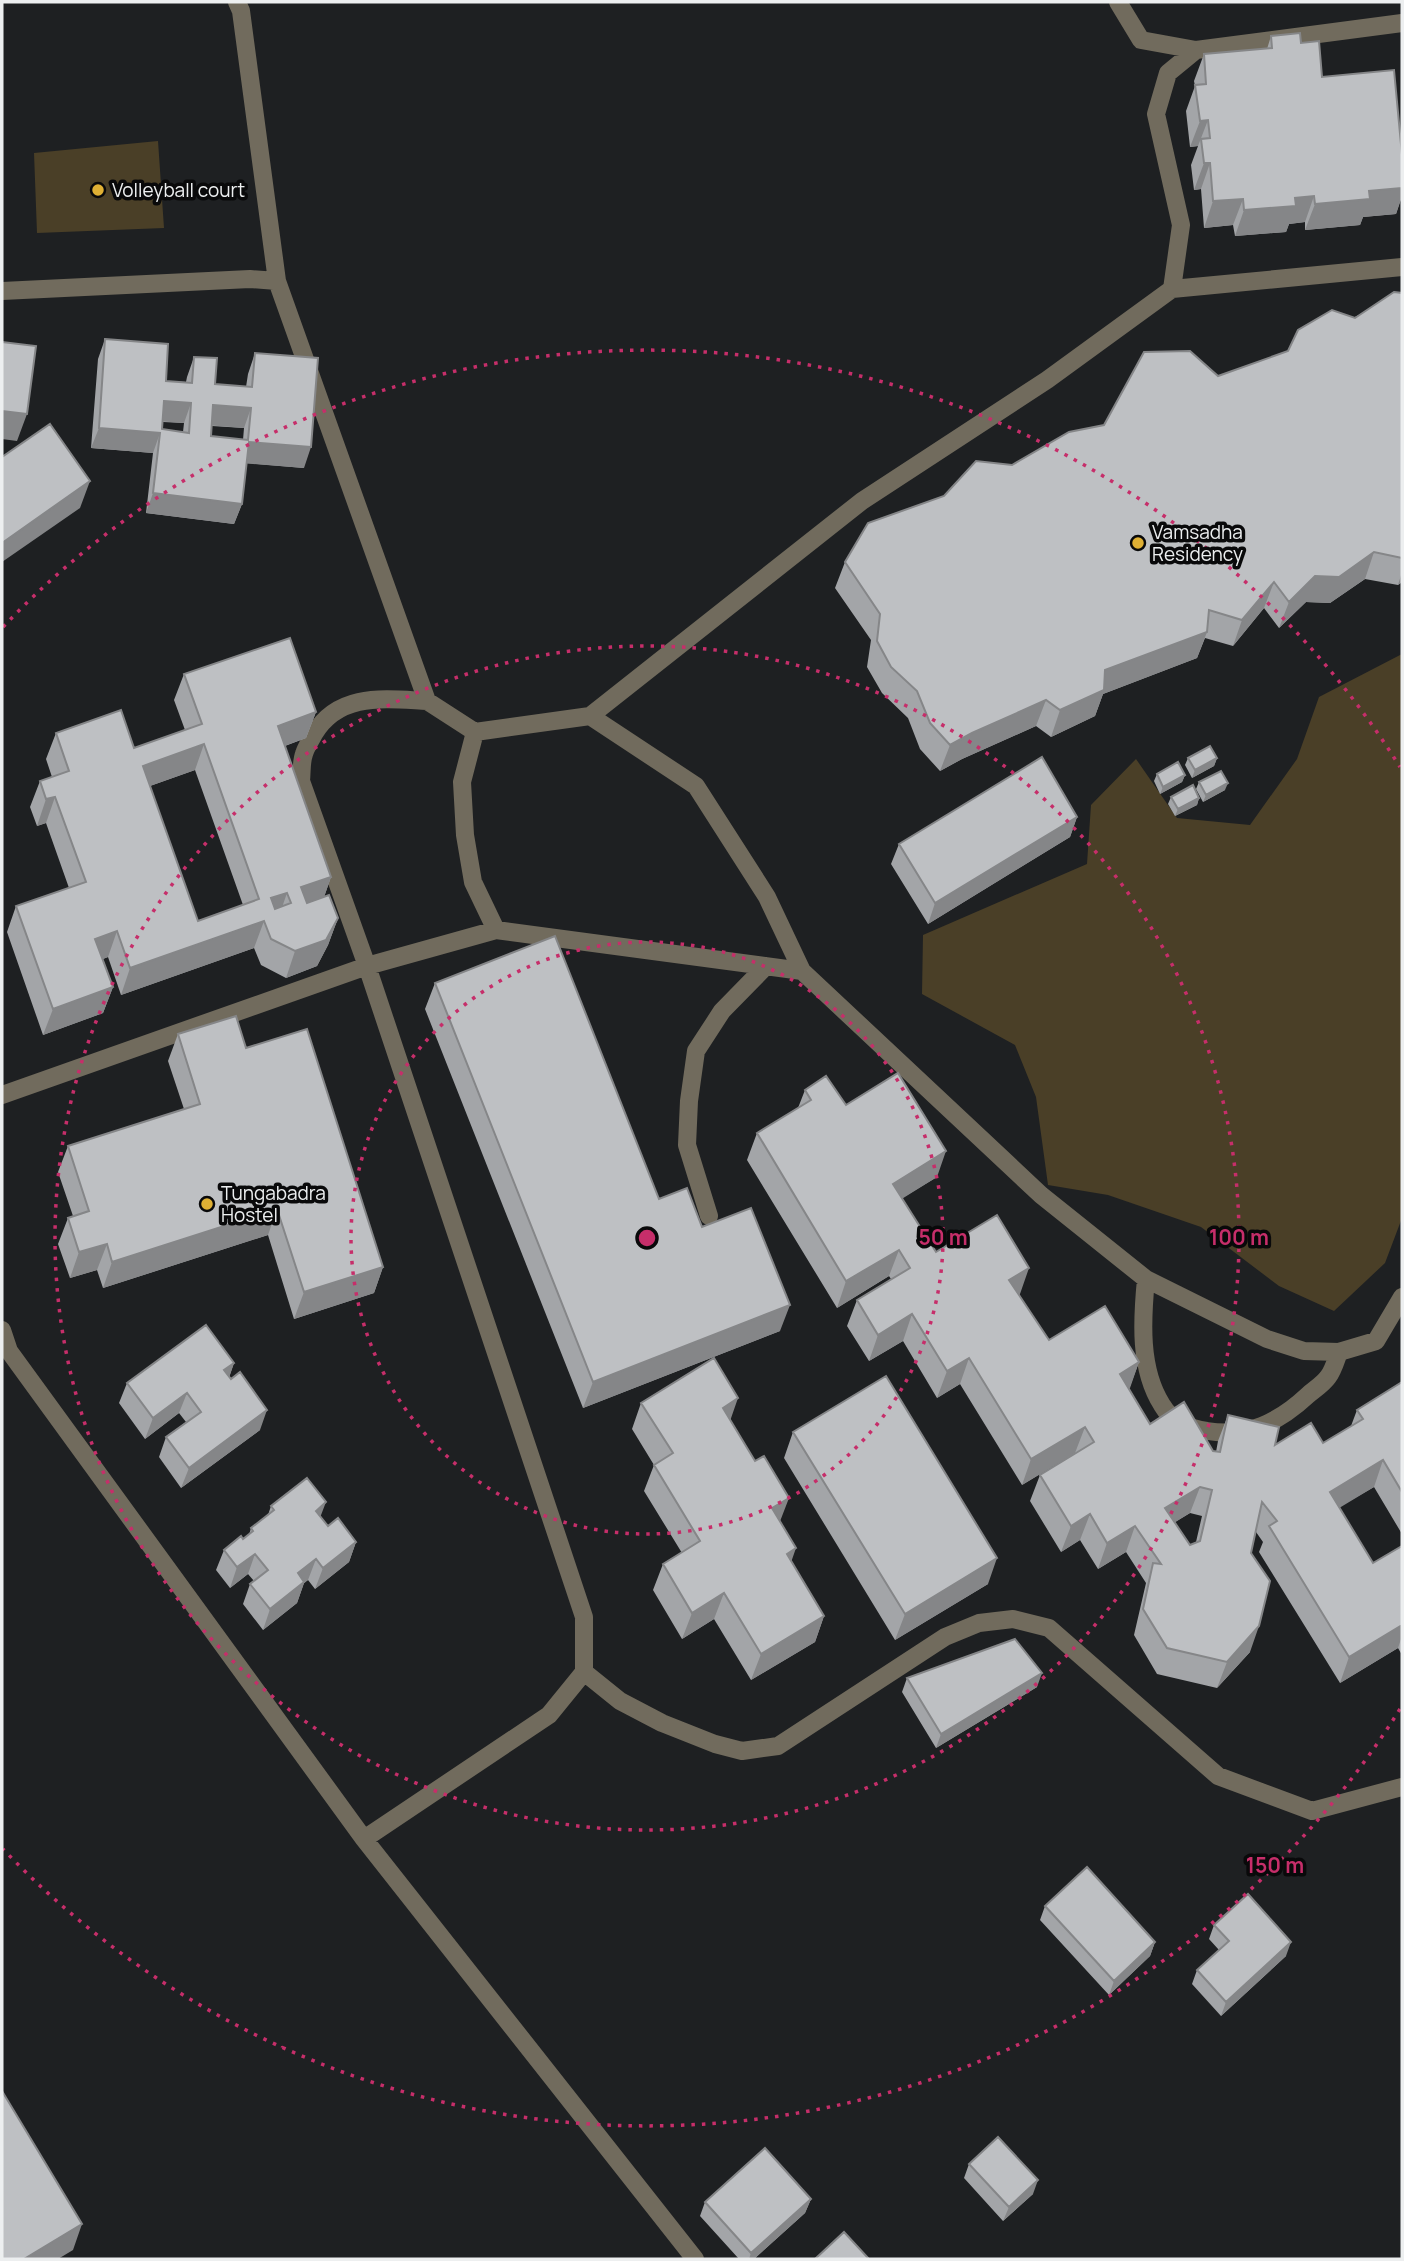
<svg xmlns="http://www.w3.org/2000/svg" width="1404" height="2261" viewBox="0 0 1404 2261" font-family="Manrope,sans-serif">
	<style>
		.green { fill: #4a3f27 }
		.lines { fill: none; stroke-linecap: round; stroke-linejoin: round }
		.minor { stroke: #716b5d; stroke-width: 18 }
		.wall { fill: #a3a5a8; fill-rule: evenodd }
		.shaded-wall { fill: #858688 }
		.building { fill: #bec0c3; stroke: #858688; stroke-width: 2; fill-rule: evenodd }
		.ring { fill: none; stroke: #c62e6a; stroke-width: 3.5; stroke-dasharray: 3.5 7 }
		.poi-dot { fill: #dfb034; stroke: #09090a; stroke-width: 2.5 }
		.labels { text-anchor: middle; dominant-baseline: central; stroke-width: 7; stroke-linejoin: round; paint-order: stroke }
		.poi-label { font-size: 19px; fill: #edeff0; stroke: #09090a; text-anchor: start }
		.centre { fill: #c62e6a; stroke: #09090a; stroke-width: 3.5 }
		.ring-label { font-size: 21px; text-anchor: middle; font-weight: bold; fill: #c62e6a; stroke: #09090a; stroke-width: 7; stroke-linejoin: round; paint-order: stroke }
	</style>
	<rect width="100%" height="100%" fill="#1e2022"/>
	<path class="green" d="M158 141 164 228 37 233 34 153Z
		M1402 654V1218L1385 1263 1334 1311 1279 1286 1201 1227 1108 1195 1048 1185 1036 1097 1015 1045 922 994 923 935 1087 864 1091 805 1136 759 1177 818 1250 825 1297 759 1319 697Z"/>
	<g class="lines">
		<path class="minor" d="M237 2 241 11 277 281
			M1118 2 1141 40 1196 50
			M1172 289 1181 225 1156 114 1168 73 1196 50 1402 23
			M2 291 250 279 277 281 427 701 475 732 590 716 696 786 767 897 802 971
			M427 701C385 699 339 692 314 734 311 740 306 747 304 754 301 762 302 772 301 781L367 966 584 1617V1672L549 1715 364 1839 695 2259
			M590 716 862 501 1047 380 1172 289 1402 267
			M475 732 462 782 465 835 473 882 496 930
			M2 1095 367 966 496 930 802 971 1041 1195 1146 1279 1267 1339 1304 1351 1339 1352 1376 1341 1402 1297
			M709 1216 687 1145 689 1101 696 1051 722 1011 766 966
			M1146 1279C1142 1320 1139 1369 1162 1405 1171 1421 1190 1429 1207 1431 1248 1438 1279 1422 1308 1395 1315 1389 1323 1384 1328 1377 1333 1371 1336 1360 1339 1352
			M2 1330 9 1351 364 1839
			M584 1672 620 1701 662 1723 715 1744 742 1751 778 1746 945 1637 979 1623 1013 1619 1049 1628 1218 1776 1312 1811 1402 1787"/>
	</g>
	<path class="wall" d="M1271 36 1301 43 1322 77 1402 155V196L1396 214 1363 217 1360 225 1305 230V222L1289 224 1286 232 1235 236 1233 225 1204 228 1201 189 1194 190 1191 165 1198 146 1190 147 1186 111 1195 86 1194 81 1204 54 1267 49Z
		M1402 293V582L1398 585 1365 579 1330 603 1306 602 1279 628 1264 608 1233 646 1205 638 1197 658 1103 694 1095 716 1051 737 1036 726 962 759 940 771 920 749 908 718 882 693 867 667 871 640 835 588 845 562 944 496 1104 425 1218 376 1288 351Z
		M105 339 166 381 186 382 187 377 194 357 215 384 246 387 248 374 255 353 304 468 246 463 242 504 234 524 146 513 153 453 91 448 98 359ZM163 422 184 423 183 432 162 429ZM212 426 244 428 243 440 211 436Z
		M184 674 316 712 306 738 285 746 331 877 324 897 338 918 328 945 317 966 286 978 261 965 254 948 121 995 108 957 103 959 113 987 103 1013 43 1035 7 932 16 906 69 888 46 823 37 826 30 807 40 781 52 777 46 759 56 733 134 748 185 730 174 700ZM195 770 243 905 198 921 150 786Z
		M1188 758H1217L1214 766 1192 778 1185 765Z
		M1157 774 1185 775 1182 782 1160 794 1154 781Z
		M1199 782 1225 790 1203 802 1196 789Z
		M1171 797 1199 798 1197 805 1175 816 1168 804Z
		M1077 817 1070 837 928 924 891 864 899 844Z
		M435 983 659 1199 702 1227 780 1331 583 1408 425 1009Z
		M178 1034 246 1048 383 1267 374 1293 294 1319 268 1235 103 1288 97 1270 70 1278 58 1244 68 1218 73 1216 58 1172 68 1146 184 1109 168 1061Z
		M805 1090 846 1105 937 1177 902 1198 936 1252 1020 1294 1019 1295 1049 1340 1139 1362 1129 1389 1150 1424 1216 1452 1218 1441 1228 1415 1275 1445 1323 1443 1351 1426 1357 1410 1402 1382V1534L1374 1487 1339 1507 1373 1563 1402 1546V1655L1398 1648 1340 1683 1259 1552 1263 1542 1256 1532 1251 1553 1250 1652 1217 1688 1157 1674 1134 1635 1146 1583 1126 1552 1098 1569 1080 1540 1061 1552 1030 1501 1040 1475 1075 1453 1022 1485 960 1384 937 1398 903 1341 869 1361 847 1326 857 1300 891 1279 889 1276 837 1308 747 1160 757 1133 798 1108ZM1190 1513 1202 1516 1196 1542 1190 1545 1175 1522Z
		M234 1363 229 1377 260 1430 181 1488 159 1457 166 1437 186 1422 179 1413 145 1439 119 1403 127 1383Z
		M641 1403 730 1420 780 1522 791 1561 824 1616 815 1642 751 1680 714 1619 682 1639 653 1590 663 1564 682 1553 644 1491 654 1465 632 1429Z
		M793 1432 988 1584 895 1640 784 1458Z
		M271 1506 321 1517 328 1526 356 1542 349 1562 315 1589 308 1580 304 1583 297 1603 263 1630 243 1604 250 1584 254 1581 248 1574 230 1588 216 1570 224 1550 249 1535 251 1528 268 1515Z
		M907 1678 1037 1687 936 1748 902 1692Z
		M1045 1906 1155 1942 1150 1956 1109 1995 1040 1920Z
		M1214 1925 1286 1956 1221 2016 1192 1984 1197 1970 1219 1950 1209 1939Z
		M969 2164 1033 2194 1003 2221 964 2178Z
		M811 2199 805 2213 754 2259H739L700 2216 705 2202Z"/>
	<path class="shaded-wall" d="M1208 120 1198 146 1190 147 1200 121Z
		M1204 163H1210L1201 189 1194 190Z
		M1402 188V196L1396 214 1363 217 1360 225 1305 230 1315 204 1369 191Z
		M1314 196 1305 222 1289 224 1286 232 1235 236 1244 210 1295 198Z
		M1243 199 1233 225 1204 228 1213 201Z
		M164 401 191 403 184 423 157 421Z
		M213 405 251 408 244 428 206 425Z
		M2 411 27 414 17 441 2 439Z
		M99 428 160 433 153 453 91 448Z
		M249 442 311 447 304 468 241 463Z
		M90 481 80 508 2 562V543Z
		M153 493 242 504 234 524 146 513Z
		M1374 552 1365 579 1330 603 1306 602 1279 628 1289 602 1315 576Z
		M1402 572V582L1398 585Z
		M1274 582 1264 608 1233 646 1242 620Z
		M1207 632 1197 658 1103 694 1095 716 1051 737 1060 710 1105 670Z
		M1046 700 1036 726 962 759 940 771 950 745 972 733Z
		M316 712 306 738 268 752 278 726Z
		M204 744 195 770 133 792 143 766Z
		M1217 758 1214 766 1192 778 1195 770Z
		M1185 775 1182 782 1160 794 1163 787Z
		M1228 783 1225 790 1203 802 1206 795Z
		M55 797 46 823 37 826 46 799Z
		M1199 798 1197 805 1175 816 1178 809Z
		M1077 817 1070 837 928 924 935 903Z
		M331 877 322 903 292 914 301 887Z
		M287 893 278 919 264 921 254 948 121 995 130 968 271 898Z
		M338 918 328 945 317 966 286 978 295 951Z
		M117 931 108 957 86 965 95 939Z
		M113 987 103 1013 43 1035 53 1009Z
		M946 1151 937 1177 884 1210 893 1184Z
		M277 1209 268 1235 103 1288 112 1262Z
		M107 1244 97 1270 70 1278 79 1252Z
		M899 1250 889 1276 837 1308 846 1281Z
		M383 1267 374 1293 294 1319 304 1292Z
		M1029 1268 1020 1294 999 1306 1009 1280Z
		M790 1305 780 1331 583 1408 593 1382Z
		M912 1314 903 1341 869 1361 878 1335Z
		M969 1358 960 1384 937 1398 947 1371Z
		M1139 1362 1130 1388 1110 1400 1120 1374Z
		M234 1363 227 1384 224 1370Z
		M187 1393 179 1413 145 1439 153 1418Z
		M738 1398 729 1424 723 1408Z
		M267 1410 260 1430 181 1488 189 1468Z
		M1085 1427 1075 1453 1022 1485 1031 1459Z
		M1383 1460 1374 1487 1321 1519 1330 1492Z
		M1200 1487 1190 1513 1156 1534 1165 1508Z
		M789 1498 779 1524 772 1508Z
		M326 1502 318 1523 316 1511Z
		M1090 1514 1080 1540 1061 1552 1071 1526Z
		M1135 1526 1126 1552 1098 1569 1107 1543Z
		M356 1542 349 1562 315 1589 323 1568Z
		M796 1548 787 1574V1554Z
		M255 1554 248 1574 230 1588 237 1567Z
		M997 1558 988 1584 895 1640 905 1614Z
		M316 1559 308 1580 304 1583 297 1603 263 1630 270 1609 298 1573Z
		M724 1593 714 1619 682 1639 692 1613Z
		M824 1616 815 1642 751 1680 761 1654Z
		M1402 1625V1636L1398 1648 1340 1683 1349 1657Z
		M1259 1626 1250 1652 1217 1688 1227 1662Z
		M1042 1673 1037 1687 936 1748 941 1734Z
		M1155 1942 1150 1956 1109 1995 1114 1981Z
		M1291 1942 1286 1956 1221 2016 1226 2002Z
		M1038 2180 1033 2194 1003 2221 1009 2207Z
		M811 2199 805 2213 754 2259H749L751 2253Z
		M82 2224 73 2250 58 2259H24Z"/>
	<path class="building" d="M1300 33 1301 43 1319 41 1322 77 1394 70 1402 155V188L1369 191 1370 199 1315 204 1314 196 1295 198 1296 206 1244 210 1243 199 1213 201 1210 163H1204L1201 139 1210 138 1208 120 1200 121 1195 85 1206 84 1204 54 1272 48 1271 36Z
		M1394 292 1402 293V558L1374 552 1339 577 1315 576 1289 602 1274 582 1242 620 1209 610 1207 632 1105 670 1104 690 1060 710 1046 700 972 733 950 745 930 723 917 691 891 667 877 641 880 614 845 562 868 523 944 496 976 461 1012 465 1069 432 1104 425 1144 352 1190 351 1218 376 1288 351 1298 330 1332 310 1355 318Z
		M105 339 168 344 166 381 192 383 194 357 217 358 215 384 252 387 255 353 318 358 311 447 249 442 242 504 153 493 160 433 99 428ZM164 401 191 403 189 433 162 429ZM213 405 251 408 248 440 211 436Z
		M2 342 36 346 27 414 2 411Z
		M50 424 90 481 2 543V457Z
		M290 638 316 712 278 726 331 877 301 887 307 903 329 895 338 918 326 940 295 951 271 939 264 921 130 968 117 931 95 939 113 987 53 1009 16 906 86 882 55 797 46 799 40 781 69 771 56 733 121 710 134 748 202 724 184 674ZM204 744 259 899 198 921 143 766ZM287 893 291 903 275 909 271 898Z
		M1210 746 1217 758 1195 770 1188 758Z
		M1042 757 1077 817 935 903 899 844Z
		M1178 762 1185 775 1163 787 1157 774Z
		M1221 771 1228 783 1206 795 1199 782Z
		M1193 785 1199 798 1178 809 1171 797Z
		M555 936 659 1199 687 1188 702 1227 751 1208 790 1305 593 1382 435 983Z
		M236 1016 246 1048 307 1029 383 1267 304 1292 277 1209 112 1262 107 1244 79 1252 68 1218 89 1211 68 1146 200 1104 178 1034Z
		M898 1073 946 1151 893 1184 936 1252 997 1215 1029 1268 1009 1280 1049 1340 1105 1306 1139 1362 1120 1374 1150 1424 1184 1402 1213 1451 1220 1452 1228 1415 1279 1427 1275 1445 1311 1423 1323 1443 1363 1419 1357 1410 1402 1382V1492L1383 1460 1330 1492 1373 1563 1402 1546V1625L1349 1657 1269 1526 1277 1521 1262 1502 1251 1553 1270 1581 1259 1626 1227 1662 1167 1648 1143 1609 1153 1563 1161 1564 1135 1526 1107 1543 1090 1514 1071 1526 1040 1475 1094 1442 1085 1427 1031 1459 969 1358 947 1371 912 1314 878 1335 857 1300 910 1268 899 1250 846 1281 757 1133 811 1100 805 1090 826 1076 846 1105ZM1200 1487 1212 1490 1200 1541 1190 1545 1165 1508Z
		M206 1325 234 1363 224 1370 231 1379 240 1372 267 1410 189 1468 166 1437 201 1412 187 1393 153 1418 127 1383Z
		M714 1358 738 1398 723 1408 755 1461 764 1456 789 1498 772 1508 796 1548 787 1554 824 1616 761 1654 724 1593 692 1613 663 1564 700 1541 654 1465 673 1453 641 1403Z
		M886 1376 997 1558 905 1614 793 1432Z
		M307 1478 326 1502 316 1511 328 1526 338 1518 356 1542 323 1568 316 1559 298 1573 304 1582 270 1609 250 1584 268 1570 255 1554 237 1567 224 1550 241 1536 243 1539 253 1531 251 1528 274 1510 271 1506Z
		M1015 1639 1042 1673 941 1734 907 1678Z
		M1087 1867 1155 1942 1114 1981 1045 1906Z
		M1248 1894 1291 1942 1226 2002 1197 1970 1229 1941 1214 1925Z
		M2 2091 82 2224 24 2259H2Z
		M998 2137 1038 2180 1009 2207 969 2164Z
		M765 2148 811 2199 751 2253 705 2202Z
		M844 2232 869 2259H815Z"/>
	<g class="ring">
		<circle cx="647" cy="1238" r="296"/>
		<circle cx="647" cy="1238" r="592"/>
		<path d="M1400 1709A888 888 0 0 1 3 1849M3 627A888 888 0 0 1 1400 767"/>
	</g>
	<g class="poi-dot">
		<circle cx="98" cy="190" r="7"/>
		<circle cx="1138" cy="543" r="7"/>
		<circle cx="207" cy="1204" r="7"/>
	</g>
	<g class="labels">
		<g class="poi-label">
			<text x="112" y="190">Volleyball court</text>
			<text x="1152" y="532">Vamsadha<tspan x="1152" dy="22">Residency</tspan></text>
			<text x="221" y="1193">Tungabadra<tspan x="221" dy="22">Hostel</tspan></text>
		</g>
	</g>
	<circle cx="647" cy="1238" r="10" class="centre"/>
	<g class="ring-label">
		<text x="943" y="1245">50 m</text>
		<text x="1239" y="1245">100 m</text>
		<text x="1275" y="1873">150 m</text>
	</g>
	<rect width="1404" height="2261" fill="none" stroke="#edeff0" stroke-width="7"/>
</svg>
